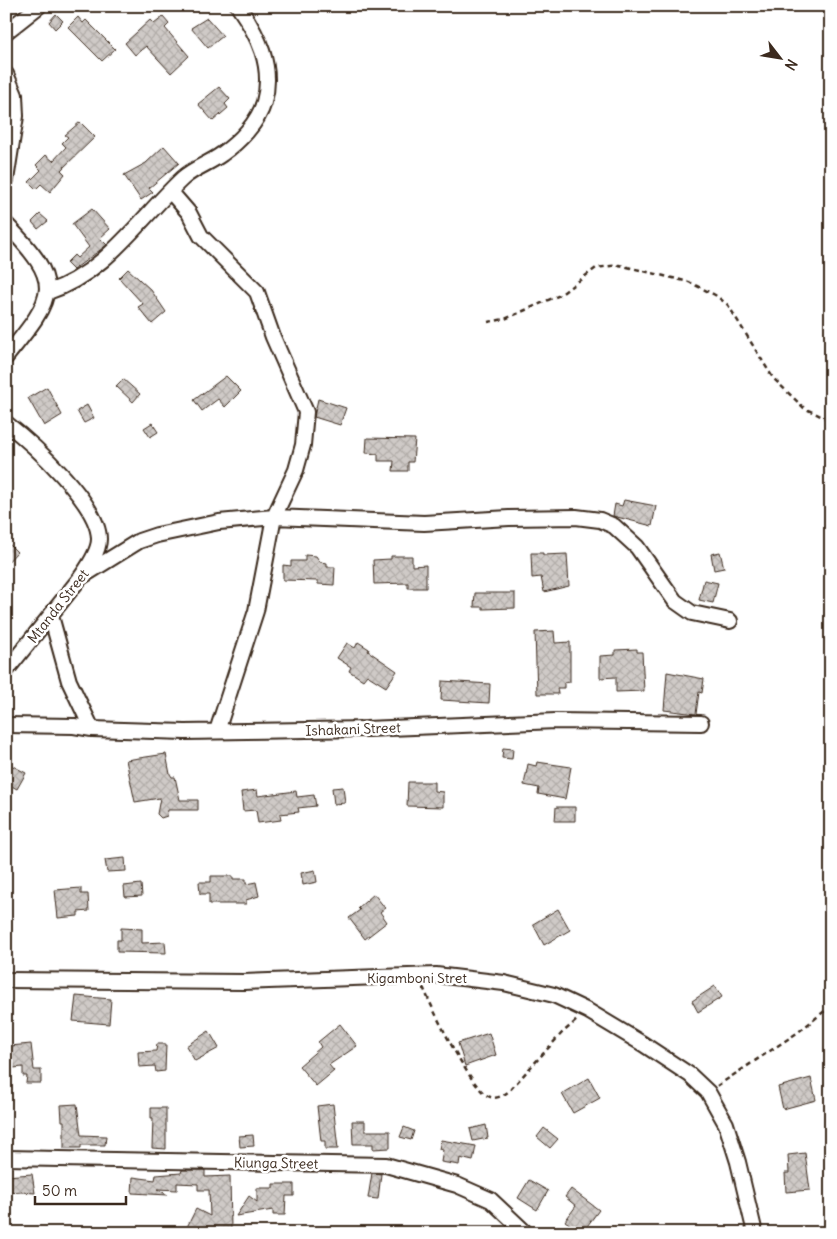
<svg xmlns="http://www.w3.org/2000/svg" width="837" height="1239" viewBox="0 0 837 1239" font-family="Delius,sans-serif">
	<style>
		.building { fill: url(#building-cross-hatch); stroke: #3b2a1e }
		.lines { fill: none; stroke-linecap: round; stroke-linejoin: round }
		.minor-casing { stroke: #3b2a1e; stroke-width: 18 }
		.path { stroke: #3b2a1e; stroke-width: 2.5; stroke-dasharray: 5 4; stroke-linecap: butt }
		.minor { stroke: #fff; stroke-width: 14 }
		.labels { text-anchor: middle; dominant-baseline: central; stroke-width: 5; stroke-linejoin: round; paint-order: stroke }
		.street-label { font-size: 14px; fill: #3b2a1e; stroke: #fff }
	</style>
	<defs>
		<pattern id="building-cross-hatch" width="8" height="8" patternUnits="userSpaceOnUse" patternTransform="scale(1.25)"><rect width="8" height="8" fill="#cfcac7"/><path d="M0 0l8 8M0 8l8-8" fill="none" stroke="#b3aeaa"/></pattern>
	</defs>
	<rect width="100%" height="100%" fill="#fff"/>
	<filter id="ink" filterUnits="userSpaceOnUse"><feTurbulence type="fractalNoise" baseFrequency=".02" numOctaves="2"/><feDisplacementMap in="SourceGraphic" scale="10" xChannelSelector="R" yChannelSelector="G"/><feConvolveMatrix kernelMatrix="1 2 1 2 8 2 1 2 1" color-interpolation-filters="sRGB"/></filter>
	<g filter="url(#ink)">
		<path class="building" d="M56 14 63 21 55 29 49 22Z
			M78 17 83 23 86 20 115 49 102 61 68 27Z
			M163 17 169 24 165 28 189 56 171 73 146 46 135 55 125 43 150 20 154 24Z
			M207 18 223 36 208 48 191 28Z
			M219 87 230 99 225 104 228 108 213 121 198 104Z
			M80 122 95 137 61 170 65 174 50 192 41 184 36 189 29 182 41 170 36 165 46 155 53 161 66 147 62 143 68 137 65 135Z
			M164 146 179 163 149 188 153 192 141 200 124 175 146 163Z
			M92 209 110 229 100 238 107 245 73 270 66 263 74 255 77 258 89 247 72 224Z
			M40 214 48 221 38 229 32 222Z
			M128 269 151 290 166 312 152 324 138 307 143 304 119 278Z
			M226 376 241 391 225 407 218 399 202 411 194 400Z
			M123 379 140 394 133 402 116 386Z
			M47 387 62 415 44 426 28 398Z
			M318 399 346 408 340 425 314 417Z
			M87 405 94 418 84 423 77 411Z
			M152 423 158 432 150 437 144 428Z
			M367 438 415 439 413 462H408V471H393L394 461H378V454L366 453Z
			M624 500 656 506 652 526 613 516 615 504 622 506Z
			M6 541 17 552 6 564Z
			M720 552 724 568 714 570 711 554Z
			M531 553H543V555L567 554 569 586 544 592 541 577 532 578Z
			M305 555 316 556 320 562 327 563V567H335L334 585 318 584V581L283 580V565L291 566V561H305Z
			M391 556H412V566L426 565V588H408V583L374 584 373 560 391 559Z
			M704 580 718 583 713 603 699 600Z
			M475 593H515V608L483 609V607H474Z
			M554 631 555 643 570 642V682L564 683V688H557L558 694H537L535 632Z
			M358 642 369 649 368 651 397 671 386 687 367 675 363 680 349 671 351 667 337 658 347 643 355 648Z
			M637 649V652H642L644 691 616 692V677L600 678V656L615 655V650Z
			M667 672 704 679 702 693 699 692 696 714 664 710Z
			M442 681 490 684 489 703 441 700Z
			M503 748 513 749 512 759 502 758Z
			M166 754 170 774 172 777H175L180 800H198V810H168L167 816 161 818 157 814 160 798 135 802 126 760Z
			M537 762 571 767 565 799 538 794 539 788 524 785 528 764 536 766Z
			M9 764 26 773 17 789 6 783V769Z
			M408 782H434V791L443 792V807L407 806Z
			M343 787 345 803 334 804 332 788Z
			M257 790 258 796 296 791 297 797 314 795 316 806 298 808 299 812 280 814 281 820 258 823 256 810 243 811 241 792Z
			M556 807H575V821H555Z
			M125 858 126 871 107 872 105 860Z
			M315 870 317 882 303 885 301 873Z
			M211 876H233V879H246V884L256 882 259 896 246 900V904H209V894H200L199 882H211Z
			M141 884 142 896 125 897 124 886Z
			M81 888V894H88L89 911 78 912V916L58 918 55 890Z
			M374 894 385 908 380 912 387 922 365 939 349 918 360 910 358 908Z
			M558 909 570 930 544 945 533 924Z
			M121 928 142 929V943L165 942 166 953 117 952V940H121Z
			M715 986 722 997 698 1012 692 1001Z
			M76 996 111 999 109 1024 73 1021Z
			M340 1024 357 1046 329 1065 334 1071 316 1086 299 1066 321 1047 318 1042Z
			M209 1031 219 1048 195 1061 186 1046Z
			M489 1033 496 1055 465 1066 458 1043Z
			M31 1044 34 1070H41V1083H26L27 1076H23V1067L13 1068 10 1046Z
			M157 1044H166L165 1071 156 1072 155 1066 139 1067 138 1052 156 1051Z
			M589 1078 600 1098 573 1113 562 1094Z
			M811 1078 816 1100 783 1109 778 1087Z
			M77 1104 81 1135 106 1136 105 1145H81V1148H64V1121H62L61 1105Z
			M333 1104 338 1149H325V1141H321L317 1106Z
			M151 1108H166V1149L152 1148 153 1118H151Z
			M352 1121H365V1131H390V1148L373 1149V1144H353Z
			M486 1125 488 1138 473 1141 470 1129Z
			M404 1127 414 1131 411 1140 400 1137Z
			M544 1128 558 1139 550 1148 537 1137Z
			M253 1135 254 1146 240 1147 239 1136Z
			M441 1140 476 1146 473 1161 460 1158 459 1165 441 1162 443 1150 439 1149Z
			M805 1153 810 1190 786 1192 785 1173H789L788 1155Z
			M182 1170H205V1177L230 1176 231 1229H216V1231H207V1233H184L196 1209 210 1216 209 1190H198V1184L177 1183V1190L157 1189 168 1195 132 1193 133 1177 155 1180 156 1175 181 1173Z
			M372 1173 381 1174 378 1199 368 1198Z
			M32 1174 35 1193 6 1191V1176Z
			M529 1180 548 1191 537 1210 518 1198Z
			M273 1184H294V1196H286L285 1215H273V1210L236 1216 249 1196 257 1202V1188H273Z
			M571 1189 599 1210 582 1233 565 1221 576 1206 565 1197Z"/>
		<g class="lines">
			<defs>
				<path id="minor" d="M6 32 39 6
					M6 74 15 95 16 116 6 180
					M170 191 189 213 201 236 257 292 273 337 306 412 303 445 296 470 274 517 256 611 217 731
					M6 224C64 284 57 294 6 357
					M48 292C105 274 141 217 183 178 194 168 210 163 222 154 239 142 258 123 264 102 274 66 258 35 238 6
					M6 423C33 444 99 504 99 539 99 552 88 567 81 577L6 671
					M81 577 139 541 157 535 219 522 274 517 424 523 509 518 576 517 600 520 614 526 637 547 675 601 692 613 730 621
					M51 616 69 681 92 729
					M6 725 74 726 92 729 185 732 366 729 556 721 701 723
					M6 980 244 982 436 975 504 983 554 995 588 1011 643 1044 690 1075 708 1092 726 1124 738 1162 755 1233
					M6 1158 386 1165 457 1185 491 1200 526 1233"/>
			</defs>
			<use href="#minor" class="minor-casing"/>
			<path class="path" d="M488 322 505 319 560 295 596 268 619 265 689 282 715 295 728 305 773 378 804 408 831 421
				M423 987C432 1008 469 1086 488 1096 496 1100 503 1096 509 1091L562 1033 577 1020
				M717 1086 797 1033 831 1006"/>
			<use href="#minor" class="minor"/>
		</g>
	</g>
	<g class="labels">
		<g class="street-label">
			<text transform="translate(58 606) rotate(-52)">Mtanda Street</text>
			<text transform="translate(353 729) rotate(-2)">Ishakani Street</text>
			<text x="417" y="978">Kigamboni Stret</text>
			<text transform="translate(276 1163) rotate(1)">Kiunga Street</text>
		</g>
	</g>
	<rect width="837" height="1239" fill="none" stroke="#fff" stroke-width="25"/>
	<rect x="12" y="12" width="812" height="1214" fill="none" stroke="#3b2a1e" stroke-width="2" filter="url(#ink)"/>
	<g transform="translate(780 58) rotate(121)" stroke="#ffffff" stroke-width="4" paint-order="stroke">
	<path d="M0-4L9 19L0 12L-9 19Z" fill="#3b2a1e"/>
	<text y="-8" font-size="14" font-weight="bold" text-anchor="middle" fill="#3b2a1e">N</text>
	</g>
	<path d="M35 1196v8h91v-8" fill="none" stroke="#3b2a1e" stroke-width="2.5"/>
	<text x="42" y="1196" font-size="15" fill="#3b2a1e" stroke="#ffffff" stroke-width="4" paint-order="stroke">50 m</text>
</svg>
